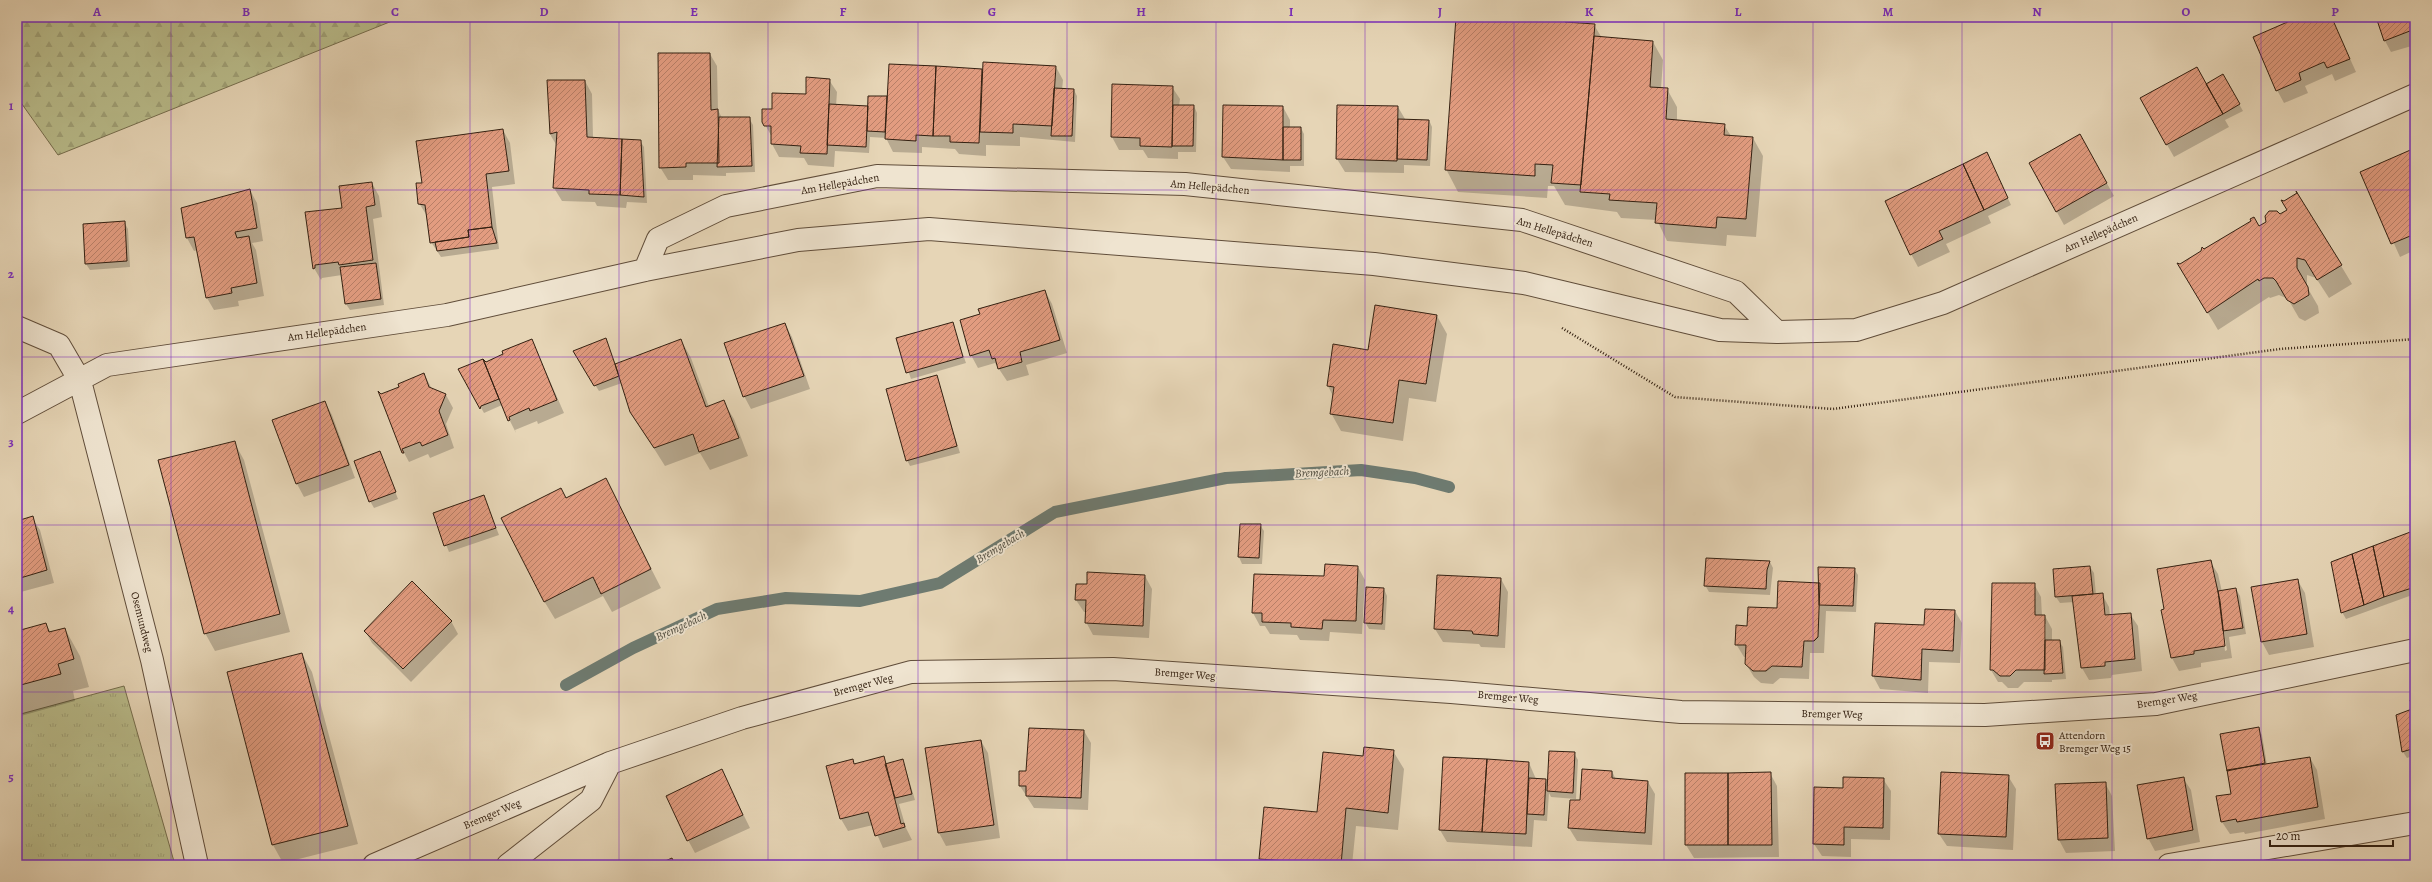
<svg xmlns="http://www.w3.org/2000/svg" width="2432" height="882" viewBox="0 0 2432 882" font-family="Alegreya,serif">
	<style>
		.forest { fill: url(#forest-firs); stroke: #766e4e }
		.park { fill: url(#park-tufts); stroke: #766e4e }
		.shadow { fill: #0003; fill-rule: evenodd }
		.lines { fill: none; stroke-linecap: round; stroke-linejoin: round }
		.stream { stroke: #6e7b71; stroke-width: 12 }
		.building { fill: url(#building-hatch); stroke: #332011 }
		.minor-casing { stroke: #604d3a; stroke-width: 24 }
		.path { stroke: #332011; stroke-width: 2.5; stroke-dasharray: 1 2; stroke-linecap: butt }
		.minor { stroke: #efe4d0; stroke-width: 22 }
		.grid { fill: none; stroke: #7b2cbf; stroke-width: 1; stroke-opacity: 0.55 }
		.labels { text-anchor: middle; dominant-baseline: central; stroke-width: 4; stroke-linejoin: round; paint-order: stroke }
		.street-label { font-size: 11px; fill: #332011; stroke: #efe4d0 }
		.poi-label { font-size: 11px; fill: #332011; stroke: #efe4d0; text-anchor: start }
		.water-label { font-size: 12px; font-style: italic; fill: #514e41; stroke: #efe4d0 }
		.neatline { fill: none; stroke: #7b2cbf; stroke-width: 1.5 }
		.grid-label { font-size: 13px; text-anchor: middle; font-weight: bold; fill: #7b2cbf }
	</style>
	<defs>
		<pattern id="forest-firs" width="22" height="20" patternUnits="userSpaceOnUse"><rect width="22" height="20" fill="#b9bc8b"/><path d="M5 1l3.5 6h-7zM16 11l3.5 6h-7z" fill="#a0a177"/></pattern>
		<pattern id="park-tufts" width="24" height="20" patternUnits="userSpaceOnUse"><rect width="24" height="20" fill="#b9bc8b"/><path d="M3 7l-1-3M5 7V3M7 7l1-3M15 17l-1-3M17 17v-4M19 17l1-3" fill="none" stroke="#a0a177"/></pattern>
		<pattern id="building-hatch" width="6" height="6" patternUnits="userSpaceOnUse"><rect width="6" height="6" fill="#e29c80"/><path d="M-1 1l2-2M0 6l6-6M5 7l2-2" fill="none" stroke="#b87f67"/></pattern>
	</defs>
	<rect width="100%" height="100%" fill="#e6d5b6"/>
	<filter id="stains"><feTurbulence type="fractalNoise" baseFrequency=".005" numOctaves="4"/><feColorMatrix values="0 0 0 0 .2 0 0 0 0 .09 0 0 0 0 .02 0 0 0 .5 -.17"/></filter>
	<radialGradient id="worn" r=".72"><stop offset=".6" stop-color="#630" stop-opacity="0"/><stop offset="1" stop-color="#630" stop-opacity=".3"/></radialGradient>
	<path class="forest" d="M17 17H402L58 155 17 97Z"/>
	<path class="park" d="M124 686 175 865H17V715Z"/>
	<path class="shadow" d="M1457 17H1571L1575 23 1594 25 1602 38 1653 42 1663 60 1661 89H1667L1677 107V121L1724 125 1731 136 1753 138 1763 156 1756 237 1727 235 1726 246 1667 241 1657 220 1621 218 1617 212 1565 205 1554 186H1548L1547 198 1458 192 1446 169Z
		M2301 17H2328L2330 20 2332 19 2356 72 2335 81 2332 74 2305 86 2308 93 2284 103 2277 90Z
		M2377 17H2415V45L2391 52 2384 39Z
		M710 54 717 66 718 110 722 118H749L753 125 755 172 726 173V176L693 175V180H668L660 167ZM718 121 720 123V130H718Z
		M890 65 983 70 1056 67 1063 80 1062 90H1074L1077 96 1075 142 1020 137V146L986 145V156L959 154 955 149 922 147V153L893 152 886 138 870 137 869 153 835 151 834 167 808 165 804 158 779 157 772 144V137L763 121 773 110 807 95 829 80 837 92 836 106 869 107 887 97 888 99Z
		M2223 76 2243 111 2225 120 2229 127 2174 157 2141 99 2206 85Z
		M548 81H585L592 94 593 138 640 141 644 147 647 203 627 202 626 208 597 206 595 202 562 201 554 188 557 146 551 136Z
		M1172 87 1180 99 1179 106H1194L1197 113 1196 152H1178V159L1148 158 1143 150H1119L1112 137Z
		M1283 107 1290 120V128H1301L1304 134V166H1290V172L1231 169 1223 157Z
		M1398 107 1405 119 1429 120 1432 127 1430 166 1404 165V173L1345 172 1337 159Z
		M503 130 510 143 515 184 492 187 499 249 441 257 431 242 427 216 419 203 423 183Z
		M2080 135 2114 196 2064 225 2030 163Z
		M2415 149V250L2400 257 2362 172Z
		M1990 160 2011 205 1988 216 1991 223 1946 244 1950 252 1918 267 1911 254Z
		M372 183 379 196 382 217 373 219 384 305 350 310 346 304 342 275 322 278 321 280 314 268 306 213 343 209Z
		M250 190 257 203 263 241 252 243 256 250 264 296 238 301 239 306 214 310 207 298 198 250 194 251 187 238 182 208Z
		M2298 194 2352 284 2329 298 2316 278 2307 275V287L2318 306 2319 313 2305 321 2299 318 2288 299 2279 295 2270 298 2269 297 2218 330 2189 281 2204 251 2259 228 2280 215 2288 210 2284 203Z
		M124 222 128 229 130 267 90 270 86 264Z
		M1045 291 1052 304 1067 353 1026 365 1029 375 1007 381 995 363 978 368 971 355 981 315Z
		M1437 316 1447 334 1436 402 1409 398 1403 441 1341 431 1331 413 1333 396 1328 386 1369 351Z
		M952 323 966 363 911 379 897 338Z
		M785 324 792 337 810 389 751 409 744 396Z
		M605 339 616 365 681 340 691 358 709 407 723 401 734 419 748 456 710 470 700 453 665 466 631 412 622 383 599 391 574 351Z
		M532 340 564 413 538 424 537 421 515 430 516 433 502 405 484 413 460 370 483 360 486 363Z
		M424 374 432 389 446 395 453 408 446 424 454 448 430 458 428 454 409 462 402 449 400 388Z
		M936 376 960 453 910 466 907 460Z
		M325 402 332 415 355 478 304 497 297 484 274 421Z
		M234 442 244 460 290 632 215 651 205 633Z
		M380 452 398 499 374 508 370 501Z
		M606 480 661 588 612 612 603 596 555 619 544 601 561 489 567 499Z
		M484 496 499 535 449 552 434 514Z
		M32 518 40 530 54 583 17 593V522Z
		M1241 525H1260L1264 531 1262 564H1242L1239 557Z
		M2415 532V594L2346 619 2342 612 2332 562Z
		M2210 561 2218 574 2222 592 2236 589 2240 596 2246 634 2229 637 2232 658 2201 663V667L2179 671 2172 658 2162 610ZM2222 627 2224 632 2227 650 2225 651Z
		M1770 562 1773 568 1770 595 1709 592 1705 585Z
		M1358 567 1365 580 1362 634 1330 632 1329 641 1300 640 1297 635 1270 634 1265 626H1260L1253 613 1325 577Z
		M2090 567 2094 573 2096 595 2102 594 2109 607 2110 616 2130 614 2138 626 2142 671 2112 675 2111 678 2089 680 2082 668 2074 602 2060 603 2056 597 2054 570Z
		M1854 569 1858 575 1856 612 1826 611 1824 653H1810L1809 679 1780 678 1773 684 1761 683 1754 677 1746 664V657H1744L1736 644 1748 627Z
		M1145 576 1152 589 1149 638 1093 635 1086 622V612H1084L1076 600Z
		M1501 579 1508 592 1505 648 1481 647 1479 644 1443 642 1435 629Z
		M2298 581 2305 593 2314 647 2269 655 2262 642 2252 588Z
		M2034 584 2041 597 2042 616H2045L2052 629V641H2059L2063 647 2066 679 2052 680V682H2024L2018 688H2008L2002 682H1998L1991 670ZM2044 624H2046V641H2044Z
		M1384 589 1387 596 1385 630 1369 629 1365 622Z
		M1955 611 1962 623 1960 663 1929 662 1928 693 1880 689 1873 676 1876 624 1925 627Z
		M451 621 458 634 411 682 372 643 365 631Z
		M46 624 51 633 65 629 80 656 89 687 73 691 75 701 17 717V632Z
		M302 654 312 672 358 844 283 863 273 845 228 673Z
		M2412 710 2415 714V755L2407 758 2403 752 2397 715Z
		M2258 728 2262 735 2267 765 2310 758 2317 770 2325 819 2245 834 2244 832 2230 834 2222 822Z
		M1084 731 1091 743 1088 810 1034 808 1020 786 1027 772Z
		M981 741 988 753 1000 838 946 846 939 833 926 749Z
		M1393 751 1404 769 1398 830 1356 826 1352 865H1264L1260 859 1318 813 1364 757Z
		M1574 753 1578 760 1576 799 1551 797 1549 793 1547 821 1534 820 1532 847 1447 842 1440 830 1529 763 1536 779H1546L1548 784Z
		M883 758 887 764 903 760 915 800 899 804 906 828 912 840 883 848 873 825 848 831 841 819 852 761 855 765Z
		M722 771 750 828 695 853 688 840Z
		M1612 771 1616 780 1648 782 1655 794 1652 845 1577 841 1569 828 1581 801Z
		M1770 773 1777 786 1779 857 1694 858 1686 845V774Z
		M2008 776 2016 789 2013 850 1947 846 1939 834Z
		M2183 778 2191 790 2200 842 2155 851 2148 838Z
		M1883 779 1891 791 1890 840 1851 839V857L1822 856 1814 844 1844 789Z
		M2105 783 2112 796 2115 851 2066 853 2059 840Z"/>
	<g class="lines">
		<path class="stream" d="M566 685 633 648 717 609 786 598 860 601 940 583 1055 512 1226 478 1361 470 1415 478 1449 487"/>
	</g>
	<path class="building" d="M1456 17H1565V22L1595 24 1581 185 1551 183 1553 165 1535 164V176L1445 170Z
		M2299 17H2327L2329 20 2332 18 2350 59 2327 68 2324 62 2299 73 2301 80 2276 91 2253 37Z
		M2376 17H2415V29L2384 41Z
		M1594 36 1653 41 1650 87 1668 88 1666 119 1725 124 1724 135 1753 137 1746 219 1717 217 1716 228 1655 223 1657 203 1609 200 1610 194 1580 192Z
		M658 53H710L711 110 718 109 719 163H686V167L659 168Z
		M983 62 1056 66 1052 126 1013 124V133L980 132Z
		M889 64 936 66 933 136 916 135V141L885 139Z
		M936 66 982 69 979 143 950 142V136H933Z
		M2197 67 2223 114 2166 145 2140 98Z
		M2223 74 2240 104 2223 114 2206 84Z
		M806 77 830 79 827 154 800 153 801 146 771 144V126H764L762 122V109H772V93L806 94Z
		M547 80H585L587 137 622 139 620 195 589 194V190L553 188 557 132 550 134Z
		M1112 84 1173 86 1172 147 1140 146V138L1111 137Z
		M1054 88 1074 89 1072 136H1051Z
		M868 96H887L885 132 867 131Z
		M829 104 868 106 866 147 827 145Z
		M1173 105H1194L1193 146H1172Z
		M1223 105 1283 106V160L1222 157Z
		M1337 105 1398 106 1397 161 1336 159Z
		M719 117H750L752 166 717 167Z
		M1398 119 1429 120 1427 160 1397 159Z
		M1283 127H1301V160H1283Z
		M503 129 509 171 486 174 492 227 468 230 469 237 430 243 425 205 418 204 416 183H422L416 141Z
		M2080 134 2107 183 2056 212 2029 163Z
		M622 139 641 140 644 197 620 195Z
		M2415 148V234L2391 244 2360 172Z
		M1987 152 2008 198 1984 210 1963 164Z
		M1963 164 1984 210 1939 231 1943 239 1910 255 1885 201Z
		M372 182 375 205 366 207 373 260 339 265 338 262 315 265V268L313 269 305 212 342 208 339 186Z
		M250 189 257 228 235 232 237 238 249 236 257 283 231 288 232 293 206 298 194 237 186 238 181 208Z
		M2296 191 2342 265 2317 280 2305 260 2297 258V268L2308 287 2309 295 2294 304 2287 300 2276 281 2273 278H2264L2259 281 2258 279 2207 313 2177 263 2180 264 2201 251 2202 247 2204 249 2251 221 2250 219 2254 217 2259 226 2266 222 2265 216 2269 211H2277L2280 214 2287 210 2281 200 2284 201 2297 193Z
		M125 221 127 261 85 264 83 224Z
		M492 227 497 243 437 251 435 242 469 237 468 230Z
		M376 263 381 299 345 304 340 267Z
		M1045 290 1060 340 1020 352 1022 362 998 369 995 358 992 359 989 350 970 356 960 320 980 314 978 309Z
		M1375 305 1437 315 1426 384 1399 380 1393 423 1330 414 1334 387 1327 386 1333 344 1368 350Z
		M953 322 963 357 906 373 896 338Z
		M785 323 804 376 743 397 724 343Z
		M606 338 619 376 594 386 573 351Z
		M532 339 557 400 530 411 529 408 509 417 510 420 508 421 483 359 486 362 503 354 502 351Z
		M681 339 706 407 724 400 739 438 699 452 693 434 654 448 630 412 615 364Z
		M483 359 499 399 481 406 480 409 458 369Z
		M424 373 429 387 446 394 439 411 448 435 422 446 420 442 402 449 404 453H402L378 391 381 394 399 387 398 384Z
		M937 375 957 446 906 461 886 389Z
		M325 401 349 465 296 484 272 420Z
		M235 441 280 614 204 634 158 460Z
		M380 451 396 492 369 502 354 461Z
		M606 478 651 569 601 594 593 577 544 602 501 518 561 488 566 498Z
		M484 495 496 528 444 546 433 513Z
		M33 516 47 570 17 579V521Z
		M1240 524H1261L1259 558 1238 557Z
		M2413 531 2415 537V587L2384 597 2373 546Z
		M2373 546 2384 597 2364 605 2352 554Z
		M2352 554 2364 605 2341 613 2331 562Z
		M1706 558 1770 561 1767 570 1766 589 1704 586Z
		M2211 560 2220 601 2225 646 2194 651V654L2171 658 2161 610 2164 609 2157 569Z
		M1325 564 1358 566 1356 621 1323 620 1322 629 1291 627V623L1262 622V613H1252L1254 574 1324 576Z
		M2090 566 2093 594 2055 597 2053 569Z
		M1818 567 1855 568 1853 606 1819 605Z
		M1087 572 1145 575 1143 626 1085 623 1086 600H1075L1076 584H1087Z
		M1437 575 1501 578 1498 636 1473 634 1472 631 1434 629Z
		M2298 579 2307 634 2261 642 2251 587Z
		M412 581 452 621 403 669 364 631Z
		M1778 581 1820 583 1818 637 1814 641H1804L1802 667 1772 666 1766 671H1753L1745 664 1746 645H1735L1736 625 1747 626 1748 607 1777 608Z
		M1992 583H2035V615H2045V670H2016L2010 676H2000L1993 670H1990Z
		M1366 587 1384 588 1382 624 1364 623Z
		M2236 588 2243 628 2223 631 2218 591Z
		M2103 593 2105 615 2131 613 2135 659 2105 662V666L2081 668 2072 596Z
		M1925 609 1955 610 1953 651 1922 649 1921 680 1872 676 1875 623 1924 625Z
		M46 623 49 632 65 628 74 659 58 664 61 674 17 686V631Z
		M2045 640H2060L2063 673 2044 674Z
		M302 653 348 826 272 845 227 672Z
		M2415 699V717L2410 700Z
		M2412 709 2415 717V748L2402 752 2396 715Z
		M2259 727 2265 763 2227 771 2220 734Z
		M1029 728 1084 730 1081 798 1026 796V786H1019V771H1026Z
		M981 740 994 825 938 833 925 748Z
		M1364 747 1394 750 1388 813 1346 808 1341 865 1259 859 1264 807 1317 812 1323 752 1363 756Z
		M1549 751 1575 752 1573 793 1547 791Z
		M884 756 901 824 904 823 905 827 875 836 868 812 840 819 826 766 853 759 854 764Z
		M1443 757 1487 759 1482 832 1439 830Z
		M2310 757 2318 807 2237 822 2236 819 2221 822 2216 796 2231 794 2227 770Z
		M903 759 912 794 895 798 885 764Z
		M1487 759 1529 762 1526 834 1482 832Z
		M722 769 743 815 687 841 666 796Z
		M1582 769 1612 771V778L1648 781 1645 833 1568 828 1570 800H1580Z
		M1771 772 1772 845H1728V773Z
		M1941 772 2009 775 2006 837 1938 834Z
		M1685 773H1728V845H1685Z
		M1843 777 1884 778 1883 828 1844 827V845L1813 844 1814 787 1843 788Z
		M2184 777 2193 830 2147 839 2137 785Z
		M1529 778 1546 779 1544 815 1527 814Z
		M2106 782 2108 838 2058 840 2055 784Z
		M672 858 675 865H656Z"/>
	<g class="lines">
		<defs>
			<path id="minor" d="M645 270 658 239 726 206 877 176 1185 184 1522 220 1736 292 1777 332
				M17 327 59 345 80 381 152 660 197 865
				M17 413 107 365 447 315 645 270 798 240 929 229 1374 264 1524 283 1720 330 1777 332 1856 330 1943 303 2415 95
				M374 865 610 763 742 718 911 672 1113 669 1451 692 1681 712 1985 715 2156 704 2415 650
				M508 865 591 800 610 763
				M2169 865 2415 823"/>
		</defs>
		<use href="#minor" class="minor-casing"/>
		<path class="path" d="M1562 328 1675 397 1833 409 2280 349 2415 339"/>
		<use href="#minor" class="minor"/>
	</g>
	<path class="grid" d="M171 17V865M320 17V865M470 17V865M619 17V865M768 17V865M918 17V865M1067 17V865M1216 17V865M1365 17V865M1514 17V865M1664 17V865M1813 17V865M1962 17V865M2112 17V865M2261 17V865M17 190H2415M17 357H2415M17 525H2415M17 692H2415"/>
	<defs>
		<symbol id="bus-square" viewBox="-11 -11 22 22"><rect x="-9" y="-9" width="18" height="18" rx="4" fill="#8f2418" stroke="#efe4d0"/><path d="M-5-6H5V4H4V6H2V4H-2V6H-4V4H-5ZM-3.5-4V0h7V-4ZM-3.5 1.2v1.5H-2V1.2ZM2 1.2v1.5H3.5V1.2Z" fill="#fff"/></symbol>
	</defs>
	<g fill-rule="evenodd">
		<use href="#bus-square" x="2034" y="730" width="22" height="22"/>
	</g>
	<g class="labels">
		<g class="street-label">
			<text transform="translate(840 184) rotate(-10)">Am Hellepädchen</text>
			<text transform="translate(1210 187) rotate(5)">Am Hellepädchen</text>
			<text transform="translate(1555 232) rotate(17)">Am Hellepädchen</text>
			<text transform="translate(2101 233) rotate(-24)">Am Hellepädchen</text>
			<text transform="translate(327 332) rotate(-8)">Am Hellepädchen</text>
			<text transform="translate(142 622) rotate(76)">Osemundweg</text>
			<text transform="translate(1185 674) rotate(4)">Bremger Weg</text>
			<text transform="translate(863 685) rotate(-15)">Bremger Weg</text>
			<text transform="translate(1508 697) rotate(5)">Bremger Weg</text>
			<text transform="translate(2167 700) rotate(-9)">Bremger Weg</text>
			<text transform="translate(1832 714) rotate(1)">Bremger Weg</text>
			<text transform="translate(492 814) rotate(-23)">Bremger Weg</text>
		</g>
		<g class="poi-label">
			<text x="2059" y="735">Attendorn<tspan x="2059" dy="13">Bremger Weg 15</tspan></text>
		</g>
		<g class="water-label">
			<text transform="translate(1322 472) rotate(-3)">Bremgebach</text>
			<text transform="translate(1000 546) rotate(-31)">Bremgebach</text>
			<text transform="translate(681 626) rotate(-25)">Bremgebach</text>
		</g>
	</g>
	<rect width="2432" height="882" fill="none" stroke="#e6d5b6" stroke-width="44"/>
	<path d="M2270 840v6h123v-6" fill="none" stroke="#332011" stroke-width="2"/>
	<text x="2276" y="840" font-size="12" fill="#332011" stroke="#efe4d0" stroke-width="3" paint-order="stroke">20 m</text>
	<rect x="22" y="22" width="2388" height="838" class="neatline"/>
	<g class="grid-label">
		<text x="97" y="16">A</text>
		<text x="246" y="16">B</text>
		<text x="395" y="16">C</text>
		<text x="544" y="16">D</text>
		<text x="694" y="16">E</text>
		<text x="843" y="16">F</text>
		<text x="992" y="16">G</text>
		<text x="1141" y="16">H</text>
		<text x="1291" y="16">I</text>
		<text x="1440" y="16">J</text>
		<text x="1589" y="16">K</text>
		<text x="1738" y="16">L</text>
		<text x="1888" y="16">M</text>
		<text x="2037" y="16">N</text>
		<text x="2186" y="16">O</text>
		<text x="2335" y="16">P</text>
		<text x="11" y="110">1</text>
		<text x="11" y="278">2</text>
		<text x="11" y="446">3</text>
		<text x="11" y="613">4</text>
		<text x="11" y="781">5</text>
	</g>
	<rect width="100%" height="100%" filter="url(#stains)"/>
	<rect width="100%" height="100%" fill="url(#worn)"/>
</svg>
